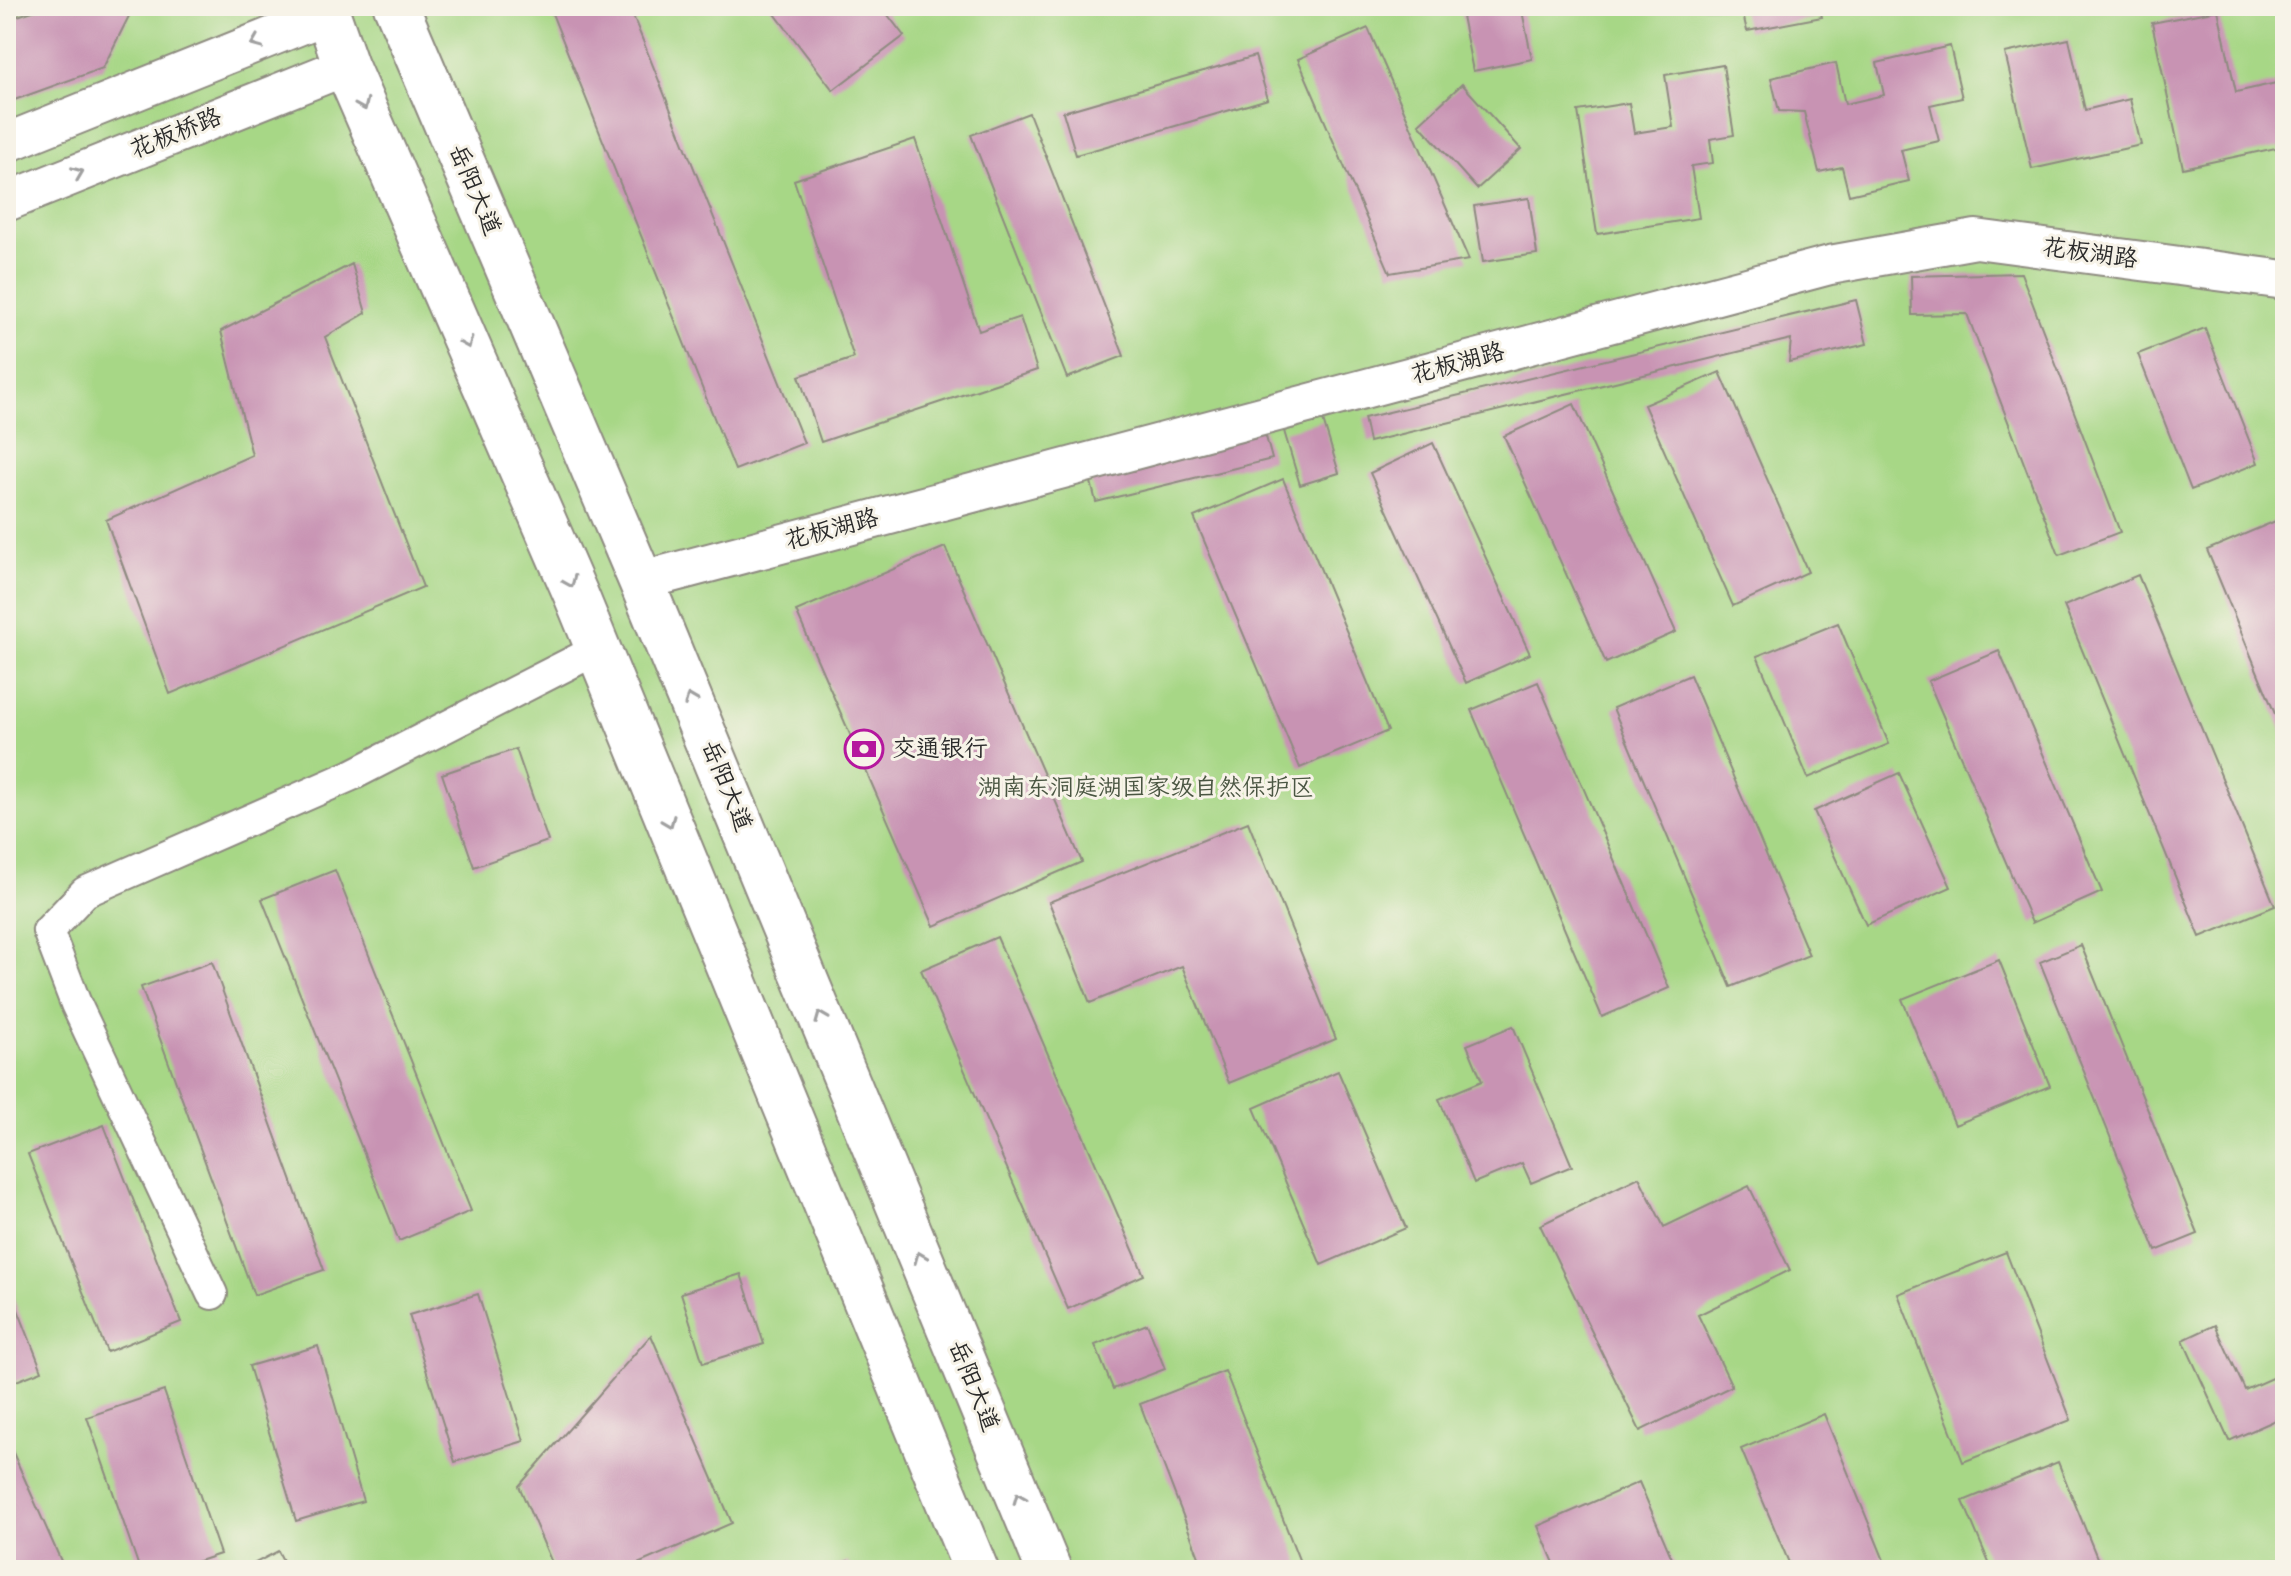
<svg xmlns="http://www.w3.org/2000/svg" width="2291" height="1576" viewBox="0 0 2291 1576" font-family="Kalam,'LXGW WenKai TC',sans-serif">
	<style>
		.green { fill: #a7d786; stroke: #698158; stroke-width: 2 }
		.building { fill: #c893b3 }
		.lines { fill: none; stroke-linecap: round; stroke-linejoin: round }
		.minor-casing { stroke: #8e8b80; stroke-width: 34 }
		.tertiary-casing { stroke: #8e8b80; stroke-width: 42 }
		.primary-casing { stroke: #8e8b80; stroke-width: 48 }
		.minor { stroke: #fff; stroke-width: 30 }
		.tertiary { stroke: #fff; stroke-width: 38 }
		.primary { stroke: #fff; stroke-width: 44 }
		.oneway { stroke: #a0a0a0 }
		.labels { text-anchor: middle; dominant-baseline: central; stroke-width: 6; stroke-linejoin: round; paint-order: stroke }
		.street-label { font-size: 24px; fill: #2b2b2b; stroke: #f7f3e8 }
		.poi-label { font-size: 24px; fill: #2b2b2b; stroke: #f7f3e8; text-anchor: start }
		.park-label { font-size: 24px; fill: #4a5642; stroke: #f7f3e8 }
	</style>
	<rect width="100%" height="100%" fill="#f7f3e8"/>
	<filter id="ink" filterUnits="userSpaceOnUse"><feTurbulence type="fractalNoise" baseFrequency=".0125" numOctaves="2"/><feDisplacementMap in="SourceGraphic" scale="16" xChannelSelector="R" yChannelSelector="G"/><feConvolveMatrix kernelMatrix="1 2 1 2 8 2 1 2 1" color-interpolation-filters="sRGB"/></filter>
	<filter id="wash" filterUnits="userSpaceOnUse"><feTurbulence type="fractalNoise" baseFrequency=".006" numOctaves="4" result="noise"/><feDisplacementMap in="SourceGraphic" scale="32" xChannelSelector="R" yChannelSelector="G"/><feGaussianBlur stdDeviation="1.8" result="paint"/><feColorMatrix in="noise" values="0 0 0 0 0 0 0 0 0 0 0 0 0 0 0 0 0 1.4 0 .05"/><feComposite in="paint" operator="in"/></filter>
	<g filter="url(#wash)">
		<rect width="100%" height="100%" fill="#f2ebd5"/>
		<path class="green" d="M6 6H2285V1570H6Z"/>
		<g id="blocks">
			<path class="building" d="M47 6H134L103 68 6 103V20Z
				M549 6H629L804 443 735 470Z
				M769 6H881L904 36 833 90Z
				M1460 6H1521L1532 59 1473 71Z
				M1741 6H1819L1822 17 1747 31Z
				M2218 10 2236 92 2285 81V146L2183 168 2152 23Z
				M1368 28 1469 260 1390 273 1298 59Z
				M2069 39 2085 110 2130 99 2141 145 2032 169 2005 53Z
				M1950 46 1962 98 1930 105 1939 141 1901 150 1909 181 1849 195 1842 167 1819 172 1804 112 1779 111 1771 78 1836 63 1845 104 1884 95 1877 63Z
				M1255 56 1268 99 1076 155 1063 112Z
				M1723 65 1734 135 1710 139 1713 163 1691 166 1699 218 1597 234 1578 111 1629 103 1634 133 1673 127 1665 75Z
				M1462 84 1521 149 1477 189 1419 124Z
				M1029 113 1124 356 1067 378 971 135Z
				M915 139 979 331 1020 317 1037 370 821 442 799 376 854 358 794 180Z
				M1529 198 1537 254 1483 262 1474 206Z
				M352 264 366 313 325 337 423 587 170 694 106 520 252 455 221 331Z
				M2021 273 2120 532 2059 555 1967 314 1912 315 1911 276Z
				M1856 300 1867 344 1789 362 1791 339 1369 442 1364 418Z
				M2205 328 2258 463 2191 490 2138 354Z
				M1720 372 1808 572 1733 606 1644 405Z
				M1574 404 1676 632 1606 663 1504 436Z
				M1323 420 1339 473 1300 485 1284 431Z
				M1262 422 1272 459 1096 502 1087 466Z
				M1433 443 1530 654 1466 683 1370 473Z
				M1283 479 1388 731 1300 768 1194 517Z
				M2285 517V738L2207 550Z
				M945 547 1082 862 934 926 796 611Z
				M2138 575 2275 906 2200 937 2064 606Z
				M1838 623 1889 744 1808 778 1757 656Z
				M1999 651 2102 892 2032 923 1928 681Z
				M1690 675 1809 955 1731 987 1613 708Z
				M1538 682 1669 988 1602 1017 1471 710Z
				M516 749 548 841 474 867 442 774Z
				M1899 773 1951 887 1866 925 1814 811Z
				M1248 822 1336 1039 1229 1083 1182 966 1090 1003 1049 902Z
				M335 870 471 1211 399 1241 262 899Z
				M997 937 1144 1275 1068 1309 921 970Z
				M2081 945 2198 1234 2156 1251 2040 962Z
				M1999 960 2050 1086 1955 1125 1902 999Z
				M212 962 324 1270 254 1295 141 987Z
				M1513 1026 1572 1166 1531 1183 1522 1163 1474 1183 1439 1099 1482 1081 1467 1045Z
				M1338 1071 1406 1228 1321 1265 1254 1108Z
				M104 1125 181 1322 107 1352 28 1154Z
				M1639 1177 1664 1227 1749 1186 1790 1270 1698 1315 1732 1386 1640 1431 1540 1225Z
				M2006 1252 2071 1420 1963 1462 1898 1294Z
				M741 1274 764 1344 703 1363 681 1293Z
				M6 1279 42 1371 6 1385Z
				M478 1294 524 1441 455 1462 409 1315Z
				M1147 1324 1165 1369 1113 1389 1095 1345Z
				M2215 1325 2245 1390 2285 1372V1416L2229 1441 2183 1340Z
				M651 1335 732 1523 624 1570H555L519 1486Z
				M318 1346 363 1501 296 1521 249 1366Z
				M1225 1371 1303 1570H1204L1140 1404Z
				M164 1391 220 1554 172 1570H140L87 1417Z
				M1824 1414 1888 1570H1792L1741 1449Z
				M10 1446 65 1570H6V1447Z
				M2058 1462 2102 1570H1992L1963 1501Z
				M1639 1482 1677 1570H1557L1538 1526Z
				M278 1551 288 1570H242Z
				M848 1561 852 1570H828Z"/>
		</g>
	</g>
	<g filter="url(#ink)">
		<use href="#blocks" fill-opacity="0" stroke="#8e8b80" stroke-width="2"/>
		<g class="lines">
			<defs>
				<path id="minor" d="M212 1294 76 1004 48 931 85 892 352 775 598 649"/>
				<path id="tertiary" d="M6 143 328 14
					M6 202 346 66
					M641 581 1830 265 1976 239 2285 280"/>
				<path id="primary" d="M325 6 346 66 576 595 976 1570
					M396 6 641 581 1049 1570"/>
			</defs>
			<use href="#minor" class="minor-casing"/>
			<use href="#tertiary" class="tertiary-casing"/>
			<use href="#primary" class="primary-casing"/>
			<use href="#minor" class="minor"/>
			<use href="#tertiary" class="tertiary"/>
			<use href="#primary" class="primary"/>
		</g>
		<defs><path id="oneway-chevron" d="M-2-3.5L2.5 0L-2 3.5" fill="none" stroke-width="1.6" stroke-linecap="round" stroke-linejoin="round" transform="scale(2)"/></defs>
		<g class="oneway">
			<use href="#oneway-chevron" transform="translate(256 43) rotate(158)"/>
			<use href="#oneway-chevron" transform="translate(363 105) rotate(66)"/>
			<use href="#oneway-chevron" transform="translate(78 173) rotate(-22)"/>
			<use href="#oneway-chevron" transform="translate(467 343) rotate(67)"/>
			<use href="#oneway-chevron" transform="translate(570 582) rotate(67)"/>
			<use href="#oneway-chevron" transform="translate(690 699) rotate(-112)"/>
			<use href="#oneway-chevron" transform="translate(669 822) rotate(68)"/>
			<use href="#oneway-chevron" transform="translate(821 1017) rotate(-112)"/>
			<use href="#oneway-chevron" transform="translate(920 1257) rotate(-112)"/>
			<use href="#oneway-chevron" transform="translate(1019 1498) rotate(-112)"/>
		</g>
	</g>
	<defs>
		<symbol id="bank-ring" viewBox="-11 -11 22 22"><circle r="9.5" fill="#f7f3e8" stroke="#b5179e" stroke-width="1.5"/><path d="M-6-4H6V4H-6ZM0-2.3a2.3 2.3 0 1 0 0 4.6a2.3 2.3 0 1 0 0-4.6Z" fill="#b5179e"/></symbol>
	</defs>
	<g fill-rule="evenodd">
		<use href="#bank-ring" x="842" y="727" width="44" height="44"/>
	</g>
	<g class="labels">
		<g class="street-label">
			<text transform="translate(176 134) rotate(-22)">花板桥路</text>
			<text transform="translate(474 190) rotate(67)">岳阳大道</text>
			<text transform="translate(2090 254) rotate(8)">花板湖路</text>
			<text transform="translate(1458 364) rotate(-15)">花板湖路</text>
			<text transform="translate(832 530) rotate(-15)">花板湖路</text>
			<text transform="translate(726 786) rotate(68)">岳阳大道</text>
			<text transform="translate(973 1386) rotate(68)">岳阳大道</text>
		</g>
		<g class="poi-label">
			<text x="892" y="749">交通银行</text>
		</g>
		<g class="park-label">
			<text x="1146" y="788">湖南东洞庭湖国家级自然保护区</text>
		</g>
	</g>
	<rect width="2291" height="1576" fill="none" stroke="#f7f3e8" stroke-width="32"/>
</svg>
